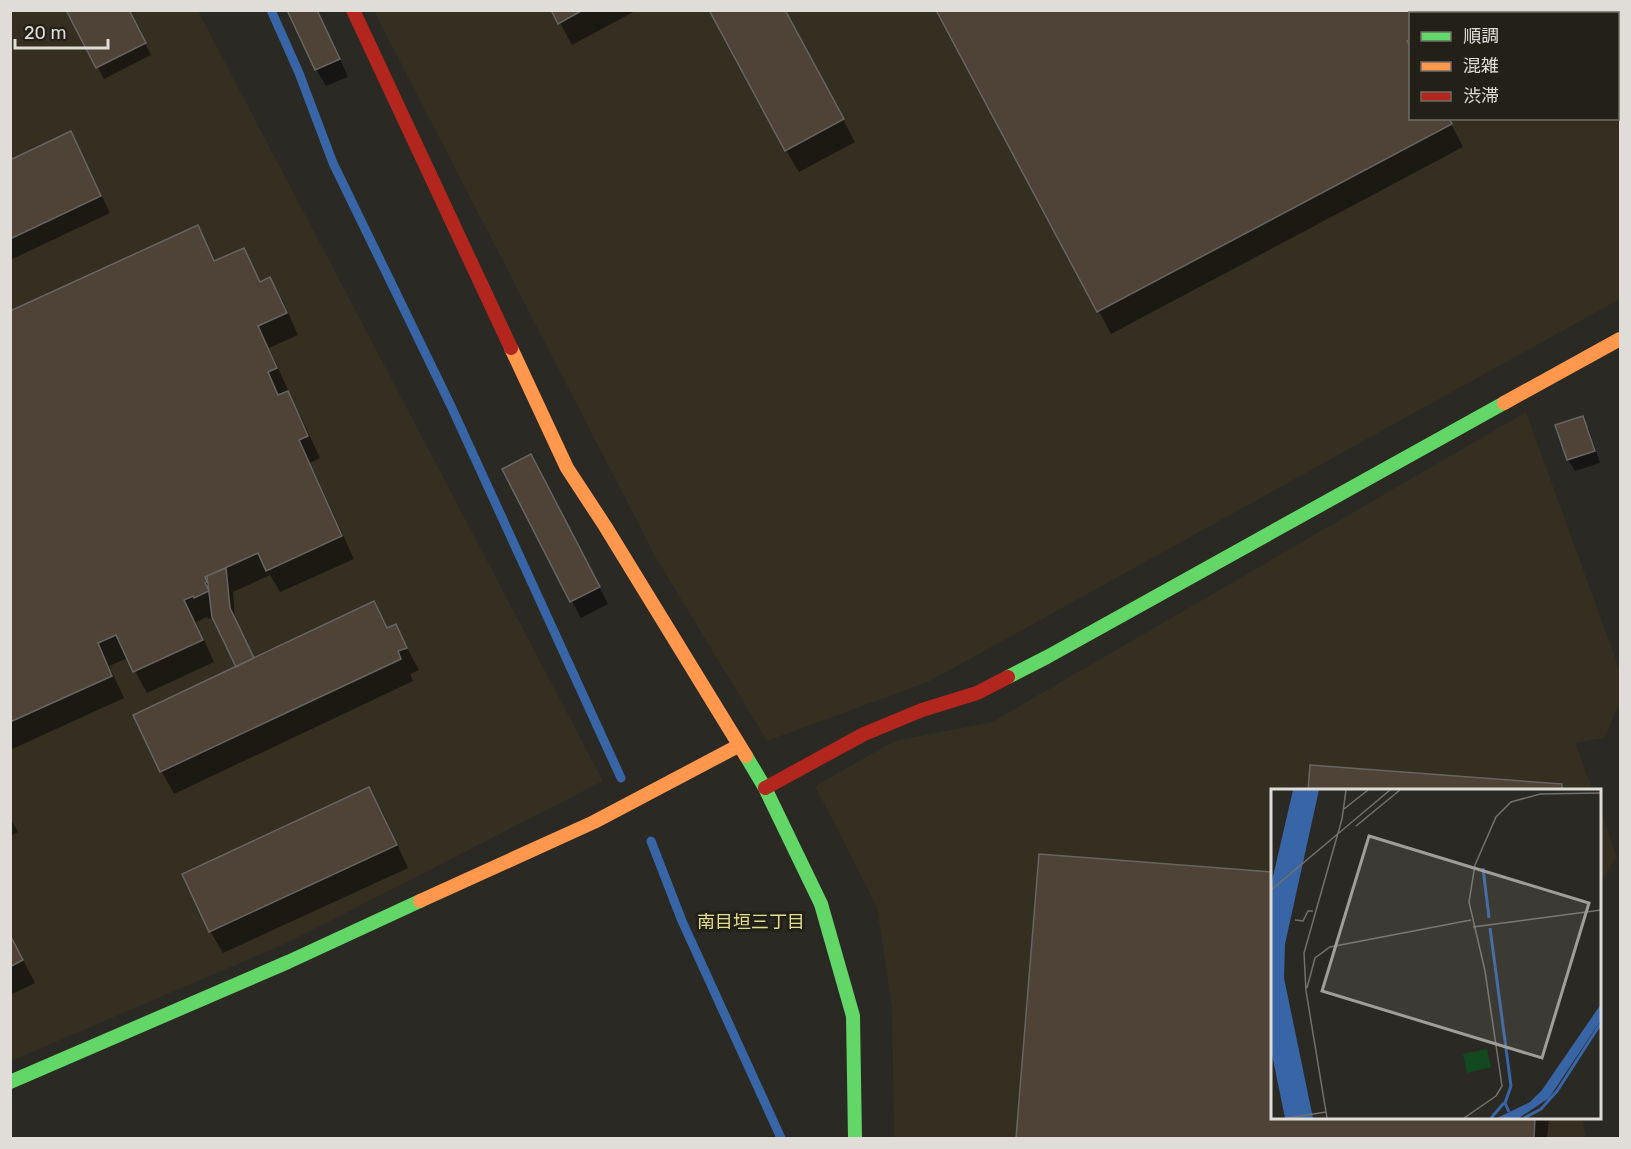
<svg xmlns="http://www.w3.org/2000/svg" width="1631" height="1149" viewBox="0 0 1631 1149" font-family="Rubik,'Noto Sans JP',sans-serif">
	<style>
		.built { fill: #342f21; fill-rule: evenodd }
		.shadow { fill: #0007 }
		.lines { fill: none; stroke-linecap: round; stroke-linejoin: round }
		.stream { stroke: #3865a5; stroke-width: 9 }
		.building { fill: #4e4336; stroke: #676562; stroke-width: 1.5 }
		.fast { stroke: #63d668; stroke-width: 14 }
		.slow { stroke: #ff974d; stroke-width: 14 }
		.jam { stroke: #b3261e; stroke-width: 14 }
		.labels { text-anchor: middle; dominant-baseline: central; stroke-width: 6; stroke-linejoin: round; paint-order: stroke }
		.neighbourhood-label { font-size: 18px; fill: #e2de8f; stroke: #232018 }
		.inset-river { fill: none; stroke: #3865a5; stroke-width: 3 }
		.inset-road { fill: none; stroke: #73716c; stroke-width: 1.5 }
		.view { fill: #a09e99; fill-opacity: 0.15; stroke: #a09e99; stroke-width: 3 }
		.inset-edge { fill: none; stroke: #e0ddd8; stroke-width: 3 }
	</style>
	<rect width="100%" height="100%" fill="#2a2924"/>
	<path class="built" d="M11 11H198L603 781 289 942 11 1061Z
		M374 11H1620V299L930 681 767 741 655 556ZM1410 14H1618V118H1410Z
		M1526 412 1620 671V703L1604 738 1575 743 1593 790H1272V1118H1582L1586 1138H894L892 1008 877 907 815 786 894 741 992 722Z
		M1600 809 1617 857 1600 882Z"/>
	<path class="shadow" d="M68 10H128L151 55 104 79Z
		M289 10H318L348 77 326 86 316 69Z
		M553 10H637L572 45Z
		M785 10 855 142 799 172 786 150Z
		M938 10H1519L1514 14H1410V118H1448L1463 147 1111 334Z
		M70 133 80 150 110 213 10 260V161Z
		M197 227 216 262 243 250 261 283 270 279 283 301 298 335 269 348 288 390 286 391 300 415 320 458 310 463 354 559 280 592 270 575 233 592 235 621 254 660 374 603 388 629 395 626 419 670 410 674 413 681 174 794 162 772 135 716 238 667 214 617 208 619 207 617 196 622 214 662 147 693 128 658 109 666 124 698 10 750V312Z
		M1582 418 1589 429 1600 463 1575 471 1568 460 1557 426Z
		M541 473 608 604 581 618 572 601Z
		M1311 766 1561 786 1564 790H1309Z
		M369 789 382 811 408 868 223 953 210 931Z
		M10 818 18 832 10 836Z
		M1041 856 1272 874V1118H1549L1547 1138H1018Z
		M10 935 35 983 10 995Z"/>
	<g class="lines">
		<path class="stream" d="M271 10 299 73 333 163 451 406 621 778
			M651 841 682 921 781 1138"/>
	</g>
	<path class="building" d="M66 10H129L146 43 96 68Z
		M287 10H317L340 59 315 70Z
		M551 10H583L558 24Z
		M709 10H785L844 119 785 151Z
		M936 10H1465L1459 14H1410V39L1407 41 1410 47V118H1449L1452 124 1097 312Z
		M71 131 101 196 10 239V160Z
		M198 225 214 261 244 248 260 282 270 277 287 313 258 326 277 368 268 372 278 395 288 391 308 436 299 440 342 536 266 571 258 553 205 577 207 582 205 583 209 591 194 598 193 596 184 600 203 640 133 672 116 635 98 643 112 676 10 722V311Z
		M1583 416 1595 451 1567 460 1555 425Z
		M531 454 600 587 570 602 502 469Z
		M226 568 230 608 254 658 236 667 212 617 207 576Z
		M374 601 387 628 396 624 407 648 398 651 401 659 160 772 133 715Z
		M1310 765 1562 784V790H1308Z
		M369 787 397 845 209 932 182 874Z
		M1039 854 1272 872V1118H1535L1534 1138H1016Z
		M10 935 23 960 10 967Z"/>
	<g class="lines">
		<path class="fast" d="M1008 677 1047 657 1504 403
			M746 756 765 788 821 904 853 1016 855 1138
			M10 1082 288 962 420 901"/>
		<path class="slow" d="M511 348 567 468 605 526 746 756
			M1504 403 1620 339
			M420 901 594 822 738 746"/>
		<path class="jam" d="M353 10 511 348
			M765 788 864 734 922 710 977 693 1008 677"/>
	</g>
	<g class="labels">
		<g class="neighbourhood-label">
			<text x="751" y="922">南目垣三丁目</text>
		</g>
	</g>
	<g transform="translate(1271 789)">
		<rect width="330" height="330" fill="#2a2924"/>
		<path d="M216 260 220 278 196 284 192 265Z" fill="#124921"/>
		<path d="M22 1H48L14 155 13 189 42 329H14L0 261V96ZM330 215V231L278 309 248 329H226L259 313 271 301Z" fill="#3865a5"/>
		<path class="inset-river" d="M212 79 218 129M219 139 240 297 234 314 238 323M220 329 233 314M253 329 270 320 286 302 330 234"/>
		<path class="inset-road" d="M73 20 97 1M85 37 129 1M0 101 119 1M24 131 32 132 37 122H42M202 138 330 121M36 199 44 169 59 158 200 131M17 329 55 323M56 329 35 202 33 164 71 30 75 1M193 329 225 307 231 297 214 182 198 113 204 76 225 28 240 13 269 5 330 4"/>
		<path class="view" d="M98 47 318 114 271 269 51 202Z"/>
		<rect width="330" height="330" class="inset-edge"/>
	</g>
	<rect width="1631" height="1149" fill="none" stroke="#e0ddd8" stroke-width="24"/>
	<rect x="1409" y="12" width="210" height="108" fill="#232018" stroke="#6f6c65" stroke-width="1.5"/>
	<rect x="1421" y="32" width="30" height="9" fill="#63d668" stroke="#6f6c65" stroke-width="1.5"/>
	<text x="1463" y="42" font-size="18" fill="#e0ddd8">順調</text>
	<rect x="1421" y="62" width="30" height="9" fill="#ff974d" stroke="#6f6c65" stroke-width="1.5"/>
	<text x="1463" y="72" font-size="18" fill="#e0ddd8">混雑</text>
	<rect x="1421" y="92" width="30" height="9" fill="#b3261e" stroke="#6f6c65" stroke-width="1.5"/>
	<text x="1463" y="102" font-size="18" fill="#e0ddd8">渋滞</text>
	<path d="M15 39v9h93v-9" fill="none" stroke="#e0ddd8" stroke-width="3"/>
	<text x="24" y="39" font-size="18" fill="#e0ddd8" stroke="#232018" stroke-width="4.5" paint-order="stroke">20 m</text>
</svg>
